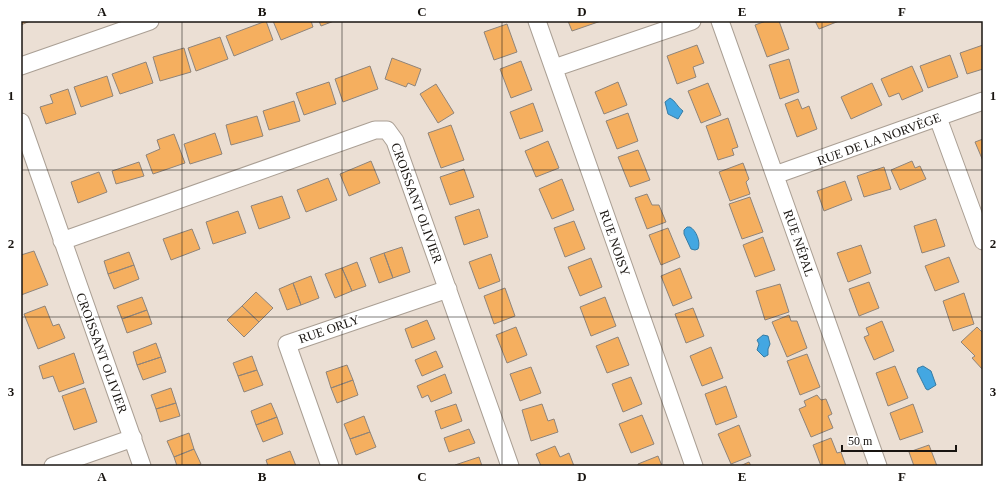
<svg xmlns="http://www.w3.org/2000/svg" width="1004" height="487" viewBox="0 0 1004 487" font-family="Georgia,serif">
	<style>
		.water { fill: #43a7e2; stroke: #367ba3 }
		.building { fill: #f5af5f; stroke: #8f847a }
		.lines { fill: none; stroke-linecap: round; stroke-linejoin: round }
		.minor-casing { stroke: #aa9f94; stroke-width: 19 }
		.minor { stroke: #fff; stroke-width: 17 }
		.grid { fill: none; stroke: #181410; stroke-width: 1; stroke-opacity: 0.55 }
		.labels { text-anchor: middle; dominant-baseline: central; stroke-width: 3; stroke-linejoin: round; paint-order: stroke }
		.street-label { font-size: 13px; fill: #181410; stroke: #fff }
		.neatline { fill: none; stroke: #181410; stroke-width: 1.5 }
		.grid-label { font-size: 13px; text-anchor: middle; font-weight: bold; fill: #181410 }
	</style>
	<rect width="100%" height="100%" fill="#ebdfd4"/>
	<path class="water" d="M670 98C676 101 677 107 683 111L678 119 668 114 665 102Z
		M687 227H690C696 230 701 242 698 249L695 250 691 249 684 234V230Z
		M763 335 768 336 770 344 768 349V355L764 357 757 350 759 344 757 340Z
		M923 366 931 371 936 385 928 390 926 389 917 371 918 368Z"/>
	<path class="building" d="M21 21H30L21 25Z
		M266 21 273 40 234 56 226 36Z
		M273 21H311L313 27 281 40Z
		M319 21H334L321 26Z
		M568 21H601L572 31Z
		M766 21H779L789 49 767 57 755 25Z
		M815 21H839L819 29Z
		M507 24 517 52 494 60 484 32Z
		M220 37 228 59 196 71 188 48Z
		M697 45 704 63 693 67 696 77 677 84 667 56Z
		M983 45V69L967 74 960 53Z
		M184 48 191 72 160 81 153 57Z
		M950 55 958 77 928 88 920 66Z
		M392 58 421 69 415 86 408 83 406 87 385 79Z
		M789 59 799 92 780 99 769 65Z
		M521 61 532 90 511 98 500 69Z
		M146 62 153 83 120 94 112 74Z
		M370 66 378 89 343 102 335 79Z
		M912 66 923 91 902 100 899 93 889 97 881 79Z
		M107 76 113 96 81 107 74 87Z
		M329 82 336 104 304 115 296 93Z
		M618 82 627 105 604 114 595 92Z
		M708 83 721 115 701 123 688 91Z
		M872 83 882 105 851 119 841 97Z
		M436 84 454 113 438 123 420 94Z
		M68 89 76 114 46 124 40 107 53 103 50 95Z
		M798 99 802 109 809 106 817 129 797 137 785 104Z
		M294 101 300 121 269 130 263 111Z
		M533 103 543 131 520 139 510 112Z
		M628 113 638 141 617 149 606 121Z
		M257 116 263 136 231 145 226 125Z
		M728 118 738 147 732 149 734 155 718 160 706 126Z
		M451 125 464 160 441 168 428 133Z
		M215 133 222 154 190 164 184 144Z
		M174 134 185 163 153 174 146 155 160 149 157 140Z
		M983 139V161L975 142Z
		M548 141 559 168 536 177 525 151Z
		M638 150 650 180 630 187 618 157Z
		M371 161 380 183 349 196 340 174Z
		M912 161 915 168 920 166 926 179 900 190 891 170Z
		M139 162 144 176 116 184 112 171Z
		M743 163 749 179 746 182 750 194 730 201 719 172Z
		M884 167 891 189 864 197 857 176Z
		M464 169 474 197 450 205 440 177Z
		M99 172 107 192 78 203 71 182Z
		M328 178 337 200 306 212 297 190Z
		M562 179 574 210 552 219 539 189Z
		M845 181 852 200 824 211 817 191Z
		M647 194 652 205H659L666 222 647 229 635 198Z
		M282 196 290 218 259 229 251 206Z
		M750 197 763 232 742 239 729 204Z
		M479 209 488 237 464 245 455 217Z
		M238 211 246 233 213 244 206 222Z
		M936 219 945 246 922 253 914 226Z
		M574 221 585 249 565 257 554 228Z
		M668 228 680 257 661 265 649 235Z
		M192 229 200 249 171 260 163 239Z
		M763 237 775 270 755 277 743 245Z
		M861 245 871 273 848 282 837 253Z
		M402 247 410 272 393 278 384 253Z
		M34 251 48 285 21 295V255Z
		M129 252 134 265 108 274 104 261Z
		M384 253 393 278 379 283 370 258Z
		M491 254 500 281 479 289 469 262Z
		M949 257 959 282 935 291 925 266Z
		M591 258 602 287 580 296 568 267Z
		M357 262 366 286 352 291 342 268Z
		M134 265 139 279 114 289 108 274Z
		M342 268 352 291 335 298 325 274Z
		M680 268 692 298 673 306 661 276Z
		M311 276 319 298 301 305 293 283Z
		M869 282 879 308 859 316 849 289Z
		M293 283 301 305 287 310 279 289Z
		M780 284 789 312 765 320 756 291Z
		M505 288 515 316 494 324 484 296Z
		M256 292 273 308 259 322 242 306Z
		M964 293 974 324 953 331 943 301Z
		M142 297 147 310 122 319 117 306Z
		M605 297 616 326 591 336 580 307Z
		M45 306 53 326 59 324 65 338 38 349 24 314Z
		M242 306 259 322 244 337 227 320Z
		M693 308 704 336 686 343 675 314Z
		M147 310 152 324 127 333 122 319Z
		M789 315 791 321H797L807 348 787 357 772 322Z
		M427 320 435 339 412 348 405 329Z
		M882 321 894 351 874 360 864 337 869 335 866 328Z
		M516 327 527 355 507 363 496 335Z
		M977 327 983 333V370L972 358 975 356 961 342Z
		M618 337 629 365 607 373 596 346Z
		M156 343 161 357 137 365 133 352Z
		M711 347 723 378 702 386 690 356Z
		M436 351 443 367 422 376 415 360Z
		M74 353 84 383 59 392 53 376 43 379 39 366Z
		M807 354 820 387 800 395 787 361Z
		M252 356 257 370 238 376 233 363Z
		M161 357 166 372 143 380 137 365Z
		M347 365 353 380 331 388 326 372Z
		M895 366 908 398 888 406 876 373Z
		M531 367 541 393 520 401 510 374Z
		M257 370 263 385 244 392 238 376Z
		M445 374 452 393 431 402 428 395 422 398 417 386Z
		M631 377 642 404 623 412 612 384Z
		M353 380 358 395 337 403 331 388Z
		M726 386 737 417 716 425 705 394Z
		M85 388 97 422 74 430 62 396Z
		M171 388 176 403 156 409 151 395Z
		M817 395 821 400 826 399 832 414 828 416 833 428 811 437 799 409 806 406 804 401Z
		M176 403 180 416 160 422 156 409Z
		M271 403 277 417 256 425 251 411Z
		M456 404 462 421 441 429 435 411Z
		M542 404 548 421 554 419 558 432 531 441 522 410Z
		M913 404 923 432 900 440 890 413Z
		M642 415 654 444 631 453 619 424Z
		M364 416 370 432 350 439 344 424Z
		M277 417 283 434 263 442 256 425Z
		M739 425 751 456 731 464 718 434Z
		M469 429 475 443 449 452 444 438Z
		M370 432 376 447 356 455 350 439Z
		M189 433 194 449 174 457 167 441Z
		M831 438 837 453 841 452 846 466H821L813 445Z
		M929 445 937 466H914L909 452Z
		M555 446 560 457 569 453 574 466H541L536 454Z
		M194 449 201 464 196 466H177L174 457Z
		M290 451 296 466H268L266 460Z
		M658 456 662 466H638V464Z
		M479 457 482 466H455V465Z
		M749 462 751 466H740Z"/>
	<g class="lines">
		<defs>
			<path id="minor" d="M537 21 694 466
				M720 21 878 466
				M21 66 150 21
				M554 68 692 21
				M938 118 983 241
				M21 122 142 466
				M775 175 983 101
				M62 241 375 130H387L395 141 510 466
				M53 466 133 438
				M330 466 287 344 448 289"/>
		</defs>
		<use href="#minor" class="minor-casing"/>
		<use href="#minor" class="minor"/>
	</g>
	<path class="grid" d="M182 21V466M342 21V466M502 21V466M662 21V466M822 21V466M21 170H983M21 317H983"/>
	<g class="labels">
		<g class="street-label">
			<text transform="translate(879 139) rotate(-20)">RUE DE LA NORVÈGE</text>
			<text transform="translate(417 203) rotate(70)">CROISSANT OLIVIER</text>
			<text transform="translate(615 243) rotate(71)">RUE NOISY</text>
			<text transform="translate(799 243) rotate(71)">RUE NÉPAL</text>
			<text transform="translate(329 329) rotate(-19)">RUE ORLY</text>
			<text transform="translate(102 353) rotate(70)">CROISSANT OLIVIER</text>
		</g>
	</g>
	<rect width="1004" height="487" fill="none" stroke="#ffffff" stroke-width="44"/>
	<path d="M842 445v6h114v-6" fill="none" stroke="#181410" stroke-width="2"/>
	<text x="848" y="445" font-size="12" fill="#181410" stroke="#ffffff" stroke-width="3" paint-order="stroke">50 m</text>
	<rect x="22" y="22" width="960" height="443" class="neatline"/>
	<g class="grid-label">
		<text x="102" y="16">A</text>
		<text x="262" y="16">B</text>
		<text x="422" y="16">C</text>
		<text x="582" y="16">D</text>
		<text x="742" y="16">E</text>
		<text x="902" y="16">F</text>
		<text x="11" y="100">1</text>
		<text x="993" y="100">1</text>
		<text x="11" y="248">2</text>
		<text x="993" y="248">2</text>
		<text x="11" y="396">3</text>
		<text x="993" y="396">3</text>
		<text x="102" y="481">A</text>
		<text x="262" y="481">B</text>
		<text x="422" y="481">C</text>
		<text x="582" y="481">D</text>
		<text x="742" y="481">E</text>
		<text x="902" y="481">F</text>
	</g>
</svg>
